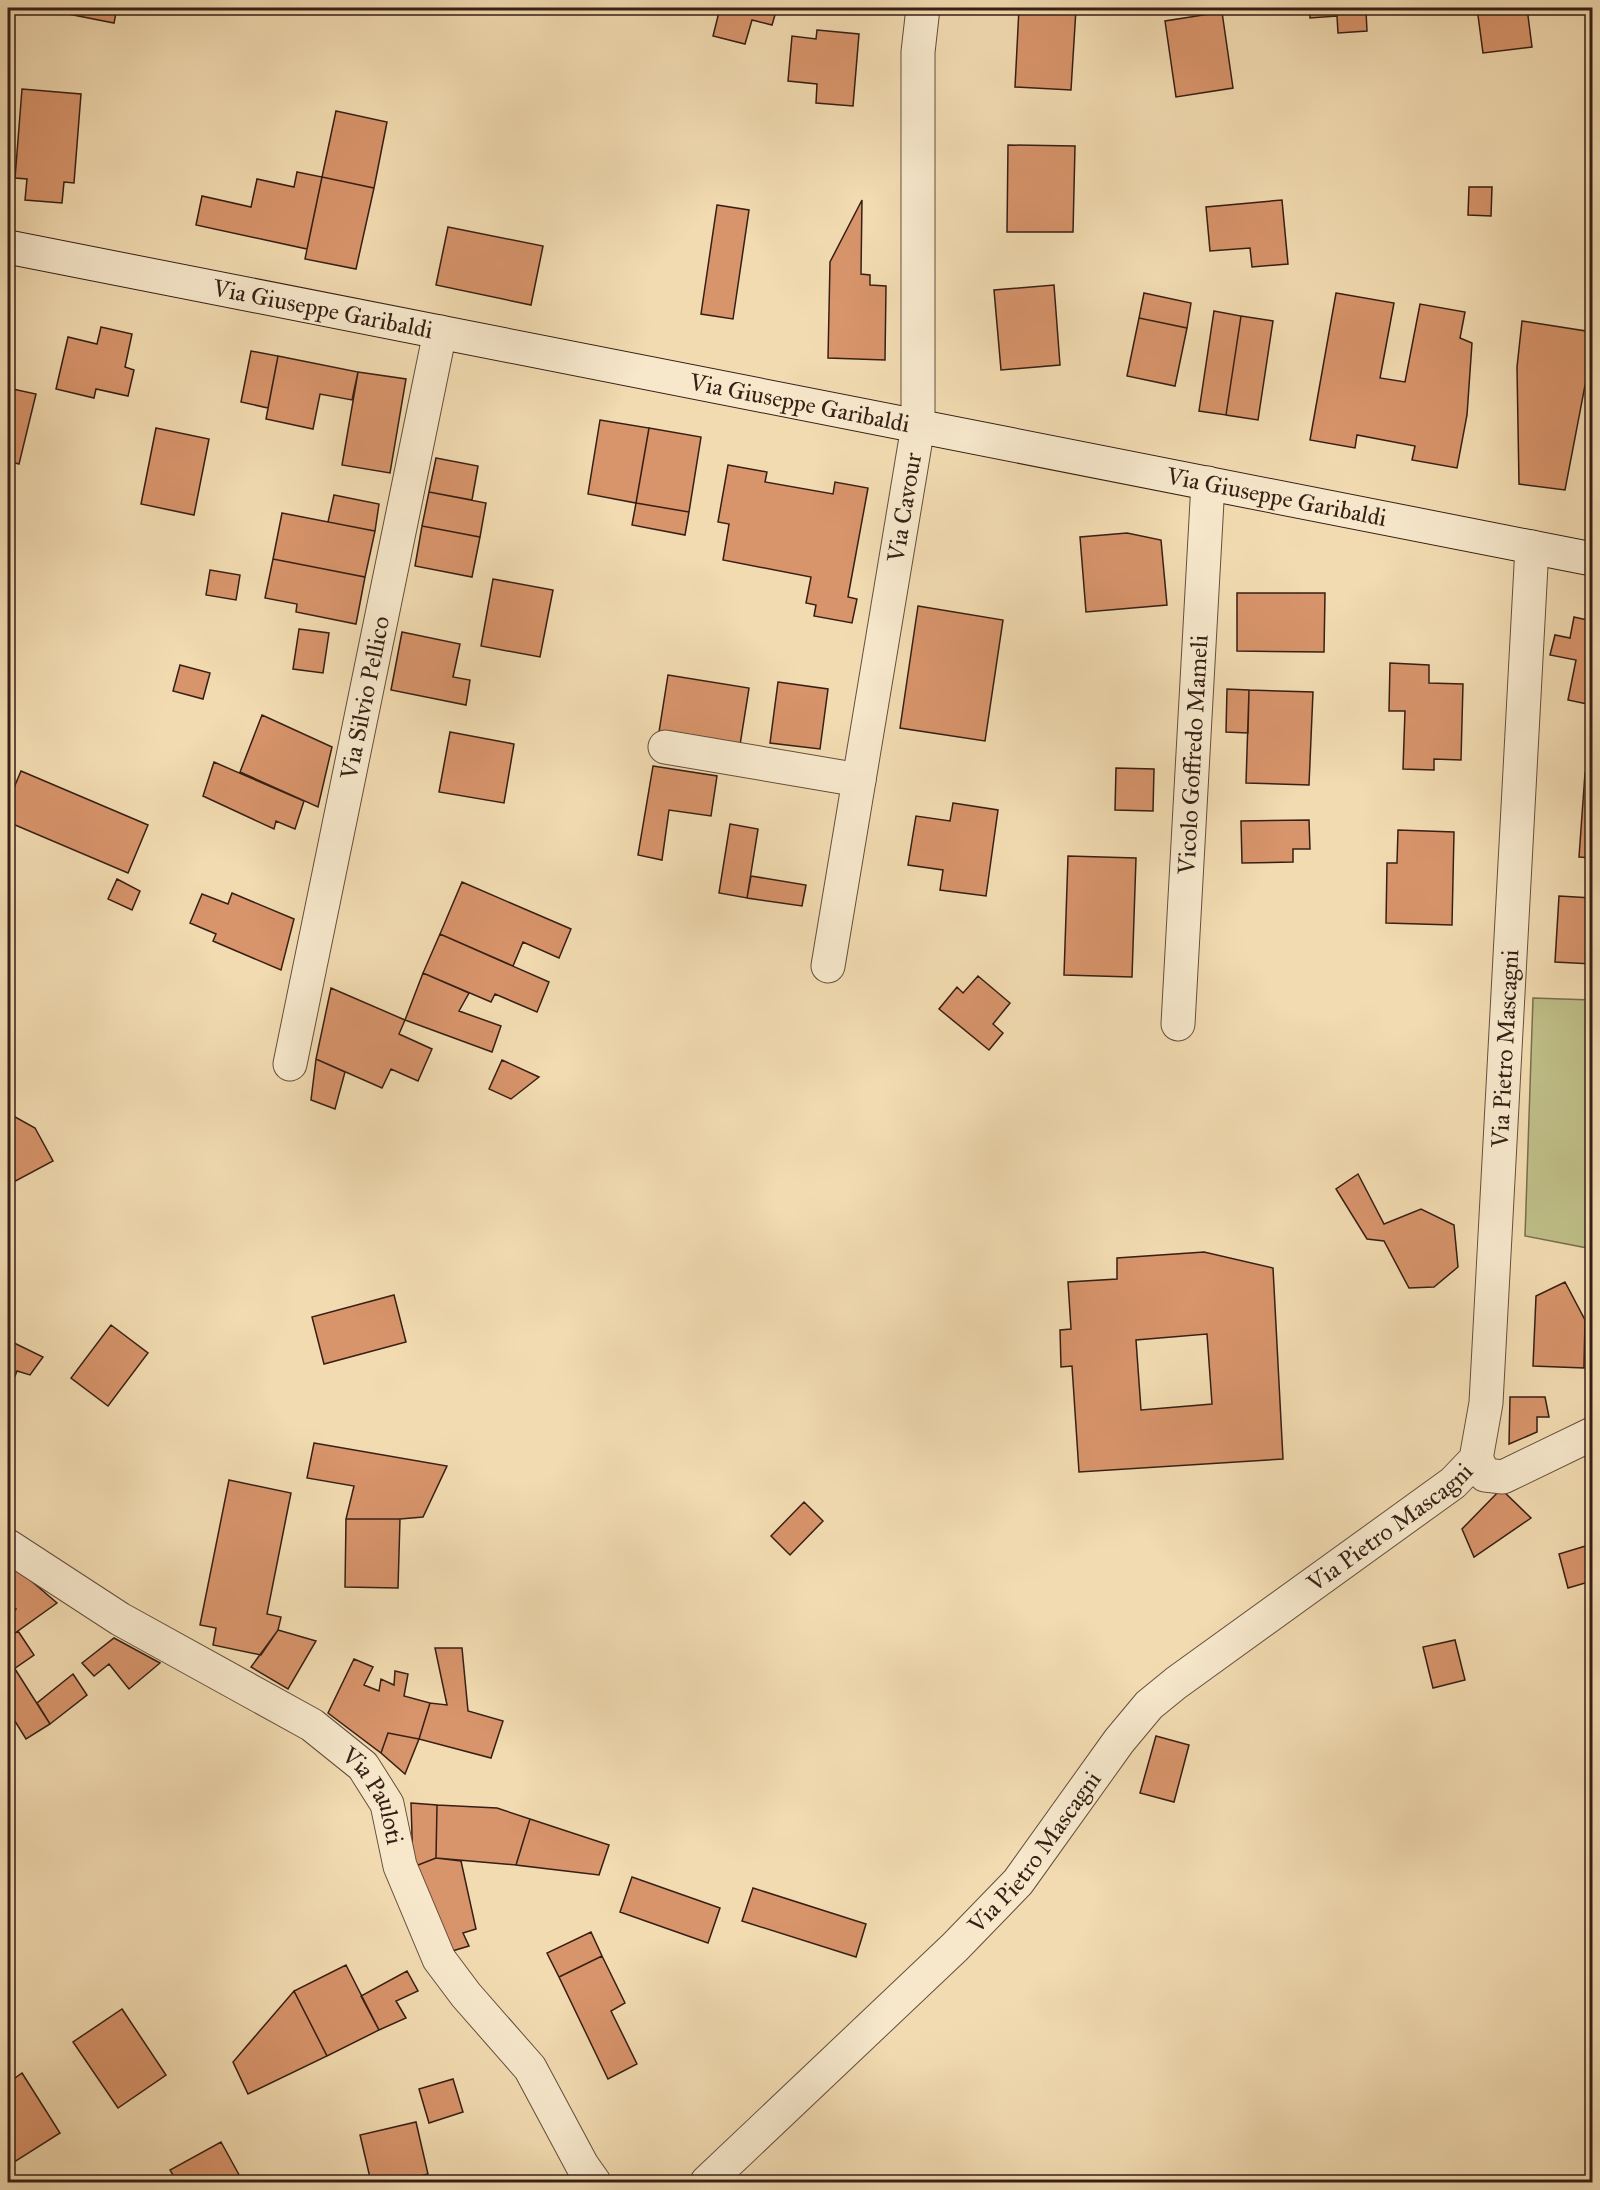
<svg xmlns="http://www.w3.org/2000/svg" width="1600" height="2190" viewBox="0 0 1600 2190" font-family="'IM FELL Great Primer',serif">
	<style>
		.green { fill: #bfbe88; stroke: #7a6e4e; stroke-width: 1.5 }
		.building { fill: #d8946b; stroke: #361f15; stroke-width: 1.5; fill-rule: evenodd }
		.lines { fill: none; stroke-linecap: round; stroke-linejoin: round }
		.minor-casing { stroke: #654e3c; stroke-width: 35 }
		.secondary-casing { stroke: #361f15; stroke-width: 35 }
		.minor { stroke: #f7e8cc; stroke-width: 33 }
		.secondary { stroke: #f7e8cc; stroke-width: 33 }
		.labels { text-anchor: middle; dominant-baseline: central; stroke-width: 4.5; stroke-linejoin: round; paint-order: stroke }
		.street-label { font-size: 24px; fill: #361f15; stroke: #f7e8cc }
	</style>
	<rect width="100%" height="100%" fill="#f2dbb1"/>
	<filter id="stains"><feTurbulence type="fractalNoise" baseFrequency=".00333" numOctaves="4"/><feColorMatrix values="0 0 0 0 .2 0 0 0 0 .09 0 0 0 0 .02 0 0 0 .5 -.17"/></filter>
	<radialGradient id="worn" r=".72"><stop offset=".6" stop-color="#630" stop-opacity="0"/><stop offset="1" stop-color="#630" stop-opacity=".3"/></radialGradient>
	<path class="green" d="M1533 998 1592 1000V1266L1587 1248 1525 1236Z"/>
	<path class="building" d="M38 8H117L114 23Z
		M720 8H777L772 25 752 20 745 44 713 36Z
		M1019 8 1076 9 1071 90 1015 87Z
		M1310 8H1385V10L1366 11 1367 31 1338 33 1337 16 1310 18Z
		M1477 8H1527L1532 47 1483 53Z
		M1222 12 1233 88 1176 97 1165 21Z
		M817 30 859 34 853 106 816 103 817 84 788 81 792 36 816 39Z
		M22 89 81 94 74 183 64 182 62 203 25 200 27 179 15 178Z
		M336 111 387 122 374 188 322 177Z
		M1008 145 1075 146 1073 232H1007Z
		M297 172 322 177 307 249 196 225 202 196 251 207 257 179 294 187Z
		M322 177 374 188 356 269 305 259Z
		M1469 187H1492L1491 216 1468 215Z
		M862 200 861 274 870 275V285L886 286 885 360 828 358 830 262Z
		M1282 200 1288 264 1252 267 1250 248 1210 251 1206 207Z
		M717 205 749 210 733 319 701 314Z
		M448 227 543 246 531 305 436 285Z
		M1054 285 1060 365 1001 370 994 290Z
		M1144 293 1191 303 1187 328 1139 318Z
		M1336 293 1394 303 1380 378 1405 382 1420 304 1465 312 1460 338 1472 343 1467 415 1457 468 1412 460 1415 446 1357 435 1355 448 1310 440Z
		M1214 311 1241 316 1226 415 1199 411Z
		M1241 316 1273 321 1258 420 1226 415Z
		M1139 318 1187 328 1175 386 1127 376Z
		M1522 321 1592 332V349L1565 490 1519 484 1517 367Z
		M101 327 132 334 125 367 134 370 128 396 96 389 94 398 56 389 68 337 97 344Z
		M251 351 278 356 268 408 241 402Z
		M278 356 358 372 352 400 320 394 313 429 266 419Z
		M358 372 406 379 390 473 342 465Z
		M8 388 36 394 19 464 8 461Z
		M600 420 649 428 636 503 588 494Z
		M156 428 209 439 194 515 141 504Z
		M649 428 701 437 689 512 636 503Z
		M436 458 478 466 472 500 429 492Z
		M728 465 767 472 765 482 833 494 835 482 868 488 848 597 857 599 852 623 814 616 816 605 806 603 811 577 723 560 729 524 718 522Z
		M429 492 486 503 480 537 422 526Z
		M334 495 379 504 375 531 328 522Z
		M636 503 689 512 685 535 632 525Z
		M282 513 375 531 365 577 273 559Z
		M422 526 480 537 472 577 415 566Z
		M1127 533 1161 540 1167 605 1086 612 1080 537Z
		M273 559 365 577 356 624 296 612 297 604 265 598Z
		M210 570 240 575 236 600 206 595Z
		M493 579 553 590 540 657 481 646Z
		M1237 593H1325L1324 652 1237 651Z
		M918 606 1003 620 985 741 900 728Z
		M1574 617 1592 621V705L1568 700 1576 660 1550 655 1555 635 1570 638Z
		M299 629 329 633 323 673 293 669Z
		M402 632 460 644 453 677 470 680 466 705 391 690Z
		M1390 663 1429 665V683L1463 684 1461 760 1434 759V770L1403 769 1405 711H1389Z
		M180 665 210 673 203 699 173 691Z
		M668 675 749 688 740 745 659 732Z
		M778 682 828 689 820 749 770 743Z
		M1227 689 1249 690 1248 733 1226 732Z
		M1249 690 1313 692 1309 785 1246 783Z
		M262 715 332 747 318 807 240 772Z
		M450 732 514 744 504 803 439 792Z
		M214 762 304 801 295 829 276 821 274 829 203 796Z
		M653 766 717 776 711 816 669 810 662 860 638 855Z
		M1116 768 1154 769 1153 811 1115 810Z
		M21 771 148 825 128 873 8 822V802Z
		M1585 773 1592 774V858L1579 857Z
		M953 803 998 810 986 896 940 890 943 870 908 865 916 816 950 821Z
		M1309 820 1310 849H1293V862L1242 863 1241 821Z
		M730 824 758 829 747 898 719 893Z
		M1398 830 1454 832 1452 925 1386 923 1387 863H1397Z
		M1068 856 1136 858 1132 977 1064 975Z
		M751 876 806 885 802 906 747 898Z
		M117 879 140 891 132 910 108 899Z
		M462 882 571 929 559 958 523 942 513 966 440 934Z
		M232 893 294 919 281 970 213 941 216 934 190 923 202 894 228 904Z
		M1559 896 1592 898V964L1555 962Z
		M440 934 549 982 537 1012 495 994 491 1002 423 973Z
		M423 973 469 993 459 1011 501 1026 492 1052 405 1020Z
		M978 976 1010 1003 993 1024 1003 1033 989 1050 939 1009 957 987 963 993Z
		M331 988 405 1020 399 1034 432 1049 418 1081 391 1069 382 1088 316 1059Z
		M316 1059 345 1072 335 1109 311 1100Z
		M502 1060 539 1077 511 1099 489 1089Z
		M8 1113 35 1128 53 1161 8 1185Z
		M1358 1174 1384 1224 1421 1209 1454 1225 1458 1267 1434 1287 1409 1288 1384 1241 1367 1239 1336 1189Z
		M1204 1252 1273 1268 1283 1459 1079 1472 1072 1366 1061 1367 1060 1330 1071 1329 1068 1282 1117 1279V1258ZM1207 1334 1212 1404 1141 1410 1136 1340Z
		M1565 1282 1585 1320 1584 1368 1533 1366 1536 1296Z
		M394 1295 406 1342 324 1364 312 1317Z
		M111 1325 148 1353 108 1406 71 1378Z
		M8 1340 43 1357 30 1375 17 1371 8 1394Z
		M1510 1397H1545L1549 1417H1537V1432L1509 1444Z
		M314 1443 447 1466 423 1517 400 1519H346L354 1486 307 1478Z
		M229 1480 291 1493 267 1614 281 1617 278 1630 261 1655 213 1645 216 1628 200 1625Z
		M1501 1489 1531 1518 1474 1557 1462 1529Z
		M804 1502 823 1521 790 1555 771 1536Z
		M346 1519H400L398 1588 345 1587Z
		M1592 1544V1581L1568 1588 1559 1554Z
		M16 1568 57 1603 8 1638V1618L16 1609 8 1605V1584Z
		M278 1630 316 1641 288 1689 251 1667Z
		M18 1631 34 1655 8 1673V1638Z
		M114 1638 160 1663 129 1689 109 1664 94 1676 82 1663Z
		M1455 1640 1465 1680 1433 1688 1423 1647Z
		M435 1648H462L468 1711 503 1721 491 1758 419 1739 430 1703 447 1705Z
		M354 1659 373 1667 364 1685 379 1691 381 1679 394 1685 395 1671 408 1674 404 1696 430 1703 419 1739 388 1733 381 1753 328 1713Z
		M15 1669 50 1724 26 1739 8 1710V1673Z
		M73 1674 87 1695 50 1724 37 1703Z
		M388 1733 419 1739 405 1774 381 1753Z
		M1156 1736 1189 1745 1174 1802 1140 1793Z
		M411 1803 437 1805 436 1858 413 1867Z
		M437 1805 497 1808 530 1819 516 1865 436 1858Z
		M530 1819 609 1845 599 1875 516 1865Z
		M436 1858 461 1861 476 1929 463 1933 469 1946 449 1952 413 1867Z
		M632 1877 720 1908 708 1943 620 1912Z
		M753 1888 866 1924 856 1957 742 1921Z
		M591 1932 602 1956 559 1977 547 1953Z
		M602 1956 625 2003 611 2011 637 2064 608 2079 559 1977Z
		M346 1965 379 2030 327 2056 294 1991Z
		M407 1971 418 1991 396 2001 406 2018 379 2030 361 1996Z
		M294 1991 327 2056 248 2094 233 2062Z
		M122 2009 166 2075 118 2108 73 2042Z
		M22 2073 60 2133 8 2166V2083Z
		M453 2079 463 2112 429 2123 419 2089Z
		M416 2122 428 2174 393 2182H371L360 2135Z
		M221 2142 243 2182H177L170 2170Z"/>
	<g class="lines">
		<defs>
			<g id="minor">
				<path d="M665 747 859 780"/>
				<path id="s1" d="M828 966 918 426V52L923 8"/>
				<path id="s2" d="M1178 1024 1208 483"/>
				<path id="s3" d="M290 1064 440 332"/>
				<path d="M1476 1459 1485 1475 1503 1477 1592 1434"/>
				<path id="s4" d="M8 1546 120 1619 312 1725 363 1766 387 1804 400 1866 439 1959 466 1995 530 2068 582 2165 594 2182"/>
				<path id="s5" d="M707 2182 955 1947 1018 1882 1119 1741 1149 1705 1176 1683 1453 1483 1476 1459 1486 1403 1532 547"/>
			</g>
			<g id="secondary">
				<path id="s6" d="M8 247 1592 559"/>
			</g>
		</defs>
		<use href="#minor" class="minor-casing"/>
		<use href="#secondary" class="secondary-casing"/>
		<use href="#minor" class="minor"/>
		<use href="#secondary" class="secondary"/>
	</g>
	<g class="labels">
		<g class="street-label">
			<text stroke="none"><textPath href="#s6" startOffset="321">Via Giuseppe Garibaldi</textPath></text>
			<text stroke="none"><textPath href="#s6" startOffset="807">Via Giuseppe Garibaldi</textPath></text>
			<text stroke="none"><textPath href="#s6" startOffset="1293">Via Giuseppe Garibaldi</textPath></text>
			<text stroke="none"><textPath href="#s1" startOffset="465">Via Cavour</textPath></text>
			<text stroke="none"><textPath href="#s3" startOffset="374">Via Silvio Pellico</textPath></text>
			<text stroke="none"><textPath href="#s2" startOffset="270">Vicolo Goffredo Mameli</textPath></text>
			<text stroke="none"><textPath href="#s5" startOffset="1474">Via Pietro Mascagni</textPath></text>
			<text stroke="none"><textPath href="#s5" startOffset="952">Via Pietro Mascagni</textPath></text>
			<text stroke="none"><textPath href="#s4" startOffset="450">Via Pauloti</textPath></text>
			<text stroke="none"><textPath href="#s5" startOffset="466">Via Pietro Mascagni</textPath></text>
		</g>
	</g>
	<rect width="1600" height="2190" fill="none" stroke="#f2dbb1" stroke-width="30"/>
	<rect x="9" y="9" width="1582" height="2172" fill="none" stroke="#361f15" stroke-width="3"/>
	<rect x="15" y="15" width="1570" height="2160" fill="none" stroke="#361f15" stroke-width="1.5"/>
	<rect width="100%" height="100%" filter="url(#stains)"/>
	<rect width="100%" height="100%" fill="url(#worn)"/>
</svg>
